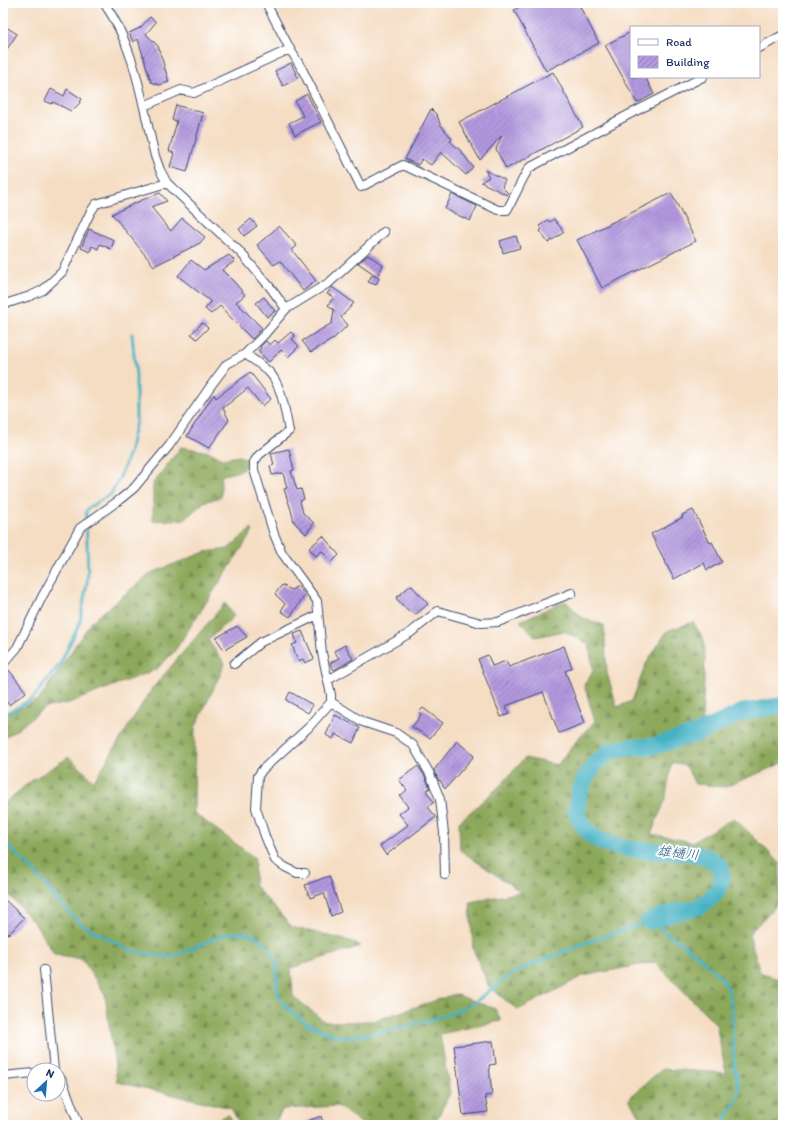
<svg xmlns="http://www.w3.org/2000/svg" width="786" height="1128" viewBox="0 0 786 1128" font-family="Itim,'Klee One',sans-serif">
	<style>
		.forest { fill: url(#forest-firs); stroke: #546c5c }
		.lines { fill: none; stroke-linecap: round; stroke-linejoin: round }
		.stream { stroke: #45b1c3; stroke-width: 3 }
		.river { stroke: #45b1c3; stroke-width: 17 }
		.building { fill: url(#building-hatch) }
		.street-casing { stroke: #3c496d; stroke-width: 10 }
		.street { stroke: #fff; stroke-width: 8 }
		.labels { text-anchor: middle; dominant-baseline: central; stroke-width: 3.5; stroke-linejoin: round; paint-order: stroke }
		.water-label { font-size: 14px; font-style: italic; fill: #2a5c81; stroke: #fff }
	</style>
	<defs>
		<pattern id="forest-firs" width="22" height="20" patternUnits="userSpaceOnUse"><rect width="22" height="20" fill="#8ca85a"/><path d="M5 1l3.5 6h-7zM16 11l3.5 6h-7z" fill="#72894e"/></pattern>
		<pattern id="building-hatch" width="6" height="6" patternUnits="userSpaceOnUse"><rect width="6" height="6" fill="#b298de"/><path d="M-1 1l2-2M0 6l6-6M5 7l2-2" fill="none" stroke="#907cb7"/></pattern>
	</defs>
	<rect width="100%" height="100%" fill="#fff"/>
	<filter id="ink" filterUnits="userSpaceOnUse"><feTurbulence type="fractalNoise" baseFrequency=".025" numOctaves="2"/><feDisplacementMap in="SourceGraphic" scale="8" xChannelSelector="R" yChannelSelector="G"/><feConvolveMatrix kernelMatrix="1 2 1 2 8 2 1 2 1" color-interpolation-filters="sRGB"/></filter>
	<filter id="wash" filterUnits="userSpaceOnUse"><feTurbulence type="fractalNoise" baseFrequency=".012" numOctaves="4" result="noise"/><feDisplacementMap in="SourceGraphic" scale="16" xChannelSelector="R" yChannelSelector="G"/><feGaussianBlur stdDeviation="0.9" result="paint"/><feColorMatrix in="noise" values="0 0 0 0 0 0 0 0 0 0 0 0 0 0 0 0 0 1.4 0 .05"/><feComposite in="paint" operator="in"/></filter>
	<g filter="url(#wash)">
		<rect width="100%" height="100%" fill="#f5ddc3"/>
		<path class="forest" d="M181 447 210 452 222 459 239 456 247 459 243 470 221 476V497L204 502 185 519 153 521V483Z
			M251 529 253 531 174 652 157 669 69 703 44 708 18 729 3 738V716L39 699 92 621 151 573 205 552 228 549Z
			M565 601 583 618 604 625 607 673 617 707 632 701 646 664 667 631 693 622 704 640 705 659 702 721 783 713V763L725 787 695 784 686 766 672 762 665 801 651 834 692 842 734 818 780 863 779 902 749 934 760 972 780 980 783 1042V1125H647L628 1099 662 1069 726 1073 716 1024 655 962 583 976 518 1010 489 987 473 949 470 902 521 892 460 850 459 822 502 784 525 758 557 765 582 734 595 721 584 685 593 671 589 644 564 631 536 637 520 621Z
			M225 603 234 616 208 640 225 664 195 728 194 813 255 858 254 885 292 927 350 941 361 946 291 968 293 996 325 1022 373 1021 455 994 495 1009 501 1021 440 1034 450 1093 434 1125H385L361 1123 338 1106 283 1109 274 1125H240L231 1108 117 1082 105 994 82 959 54 954 35 924 3 888V804L31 781 69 757 94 781 151 690Z
			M229 1115 235 1125H206L208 1122Z"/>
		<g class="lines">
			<path class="stream" d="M3 715 32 699 60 664 76 631 80 622 88 577 86 512 88 508 111 494 120 477 129 453 136 421V375L132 334
				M3 842 35 872 59 902 82 925 130 950 153 955 171 957 224 935 242 932 256 936 268 947 277 963V986L280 1000 292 1012 307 1024 336 1036 352 1037 390 1030 423 1022 452 1013 474 1003 502 981 519 970 588 942 649 921C676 940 705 957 725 983 735 997 732 1047 734 1065 735 1076 741 1083 738 1095 737 1102 726 1117 723 1125"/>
			<path class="river" d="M649 921C658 918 667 915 676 912 683 910 692 910 698 907 713 899 726 885 721 867L709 858 692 853 656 851 629 849 611 845 598 840 588 832 582 823 576 812 579 794 585 779 595 764 610 751 628 747 654 746 696 734 743 712 783 705"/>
		</g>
		<g id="blocks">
			<path class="building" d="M527 3H578L599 43 546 71 514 10Z
				M150 17 156 22 146 34 158 46 169 82 159 85 151 82 138 39 133 42 129 33 140 28Z
				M3 25 17 34 3 55Z
				M631 32V77H645L654 94 637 103 605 45Z
				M291 63 298 78 283 86 275 71Z
				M553 72 583 127 506 169 496 149 502 135 480 160 459 122Z
				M51 89 64 96 67 89 82 99 79 104 71 111 53 102 52 104 45 101Z
				M307 94 321 122 295 135 289 123 303 116 295 101Z
				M176 105 203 113 187 172 170 167 174 153 169 151 177 121 172 120Z
				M431 109 437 115 440 124 452 139 450 141 460 150 473 167 466 175 441 152 431 165 422 159 418 165 405 159Z
				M485 170 505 180 502 187 508 193 507 195 481 182 489 177Z
				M160 193 167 201 151 207 171 231 182 218 205 237 200 243 154 266 112 214 142 200Z
				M671 193 696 241 602 288 577 240Z
				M452 194 477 206 470 221 445 209Z
				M251 219 257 226 244 236 239 229Z
				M554 219 564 232 548 243 540 231 542 229 539 226 548 220 550 222Z
				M279 226 297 246 292 250 316 281 303 291 280 261 274 265 257 245Z
				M89 229 114 240 111 249 100 244 98 249 92 246 90 252 81 248Z
				M516 236 520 248 503 253 500 241Z
				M229 255 235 261 222 270 235 283 245 295 236 302 262 328 252 339 235 322 220 306 211 314 205 309 211 302 178 276 191 260 204 270Z
				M368 255 383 265 377 276 358 263Z
				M372 275 379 278 376 285 368 282Z
				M332 287 354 303 341 317 348 325 333 339 311 352 302 341 332 323 334 310 328 305 334 297 327 294Z
				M264 297 275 311 267 317 256 303Z
				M202 323 208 328 197 339 191 334Z
				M291 332 295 336 292 339 299 346 288 357 281 350 269 362 258 351 261 348 260 347 266 341 270 345 275 340 278 343Z
				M250 372 271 399 262 406 248 388 223 408 229 420 209 448 187 436 214 394 216 398Z
				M289 449 294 470 291 471 297 490 301 489 304 499 300 501 303 513 314 523 306 534 294 522 291 510 284 489 287 488 283 473 272 475 270 466 274 465 271 453Z
				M693 510 710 543 712 542 722 562 707 570 704 563 674 579 651 534 683 517 682 515Z
				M323 536 339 555 332 562 322 551 316 556 309 548Z
				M282 585 291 590 298 586 305 595 290 617 281 611 285 604 275 594Z
				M411 585 428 604 415 615 411 611 409 612 396 598Z
				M237 626 247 637 224 650 216 638Z
				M302 631 314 659 305 663 303 659 298 661 292 645 297 643 294 634Z
				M345 645 353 659 334 670 330 663 339 658 334 651Z
				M564 646 572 668 565 671 585 723 559 733 543 692 506 706 509 714 501 717 478 659 488 655 492 666 506 661 509 667Z
				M9 670 26 692 9 705 3 697V674Z
				M290 692 313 705 308 713 286 700Z
				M423 708 443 723 430 738 412 727 421 715 419 712Z
				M335 715 360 728 353 743 335 734 333 739 326 735Z
				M457 741 474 756 445 789 440 780 439 781 434 770Z
				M418 766 425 776 430 788 426 791 434 802 428 807 436 817 386 855 380 846 408 825 399 814 408 807 400 796 407 790 399 780Z
				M329 876 341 912 331 916 324 893 310 898 305 885Z
				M3 898 24 918 10 933 3 935Z
				M493 1041 496 1064 489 1065 492 1095 485 1096 488 1112 463 1115 454 1046Z
				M321 1116 324 1125H300V1124Z"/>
		</g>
	</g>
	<g filter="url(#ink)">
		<use href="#blocks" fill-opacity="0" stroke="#3c496d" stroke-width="1"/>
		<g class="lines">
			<defs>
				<path id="street" d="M104 3C136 48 142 104 155 156L160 170 167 183 240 252 270 287 286 309
					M266 3 290 49 302 69 361 187 403 165 498 210H507C515 196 521 181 529 168L628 115 703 77
					M759 48 783 35
					M144 106 181 90 194 93 290 49
					M3 303H8L30 296 43 290 62 272 90 213 96 204 167 183
					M245 354C253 359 261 365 268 371 282 384 285 412 289 431L259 455 254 462V470L274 534 282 553 317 601 322 653 331 695V702L308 728 263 769 258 776 256 808 265 836 275 860 285 867 297 873H305
					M3 664 17 648 42 597 80 528 118 501 134 488 169 446 212 384 227 364 245 354 264 335 286 309 330 282 384 232
					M234 664 261 642 318 615
					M328 680 410 633 438 611 481 623 498 622 572 593
					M331 702 363 722 396 733 413 745 430 774 440 799 444 833 445 875
					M44 970 54 1070
					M3 1076 34 1073
					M58 1076 62 1080 79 1125"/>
			</defs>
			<use href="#street" class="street-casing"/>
			<use href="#street" class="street"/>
		</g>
	</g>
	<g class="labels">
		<g class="water-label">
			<text transform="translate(678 853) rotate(7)">雄樋川</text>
		</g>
	</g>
	<rect width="786" height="1128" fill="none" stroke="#fff" stroke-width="16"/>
	<rect x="630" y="26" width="130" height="52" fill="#ffffff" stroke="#a4acbf"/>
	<rect x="638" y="39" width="20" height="6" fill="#ffffff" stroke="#a4acbf"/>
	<text x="666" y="46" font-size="12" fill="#1b2f5e">Road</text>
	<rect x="638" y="56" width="20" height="12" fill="url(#building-hatch)" stroke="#a4acbf"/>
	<text x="666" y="66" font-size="12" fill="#1b2f5e">Building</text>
	<g transform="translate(46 1082) rotate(26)"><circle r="19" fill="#ffffff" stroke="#a4acbf"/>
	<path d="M0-3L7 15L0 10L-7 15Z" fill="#1f6fb2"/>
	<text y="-6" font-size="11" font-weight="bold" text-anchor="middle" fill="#1b2f5e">N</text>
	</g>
</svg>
